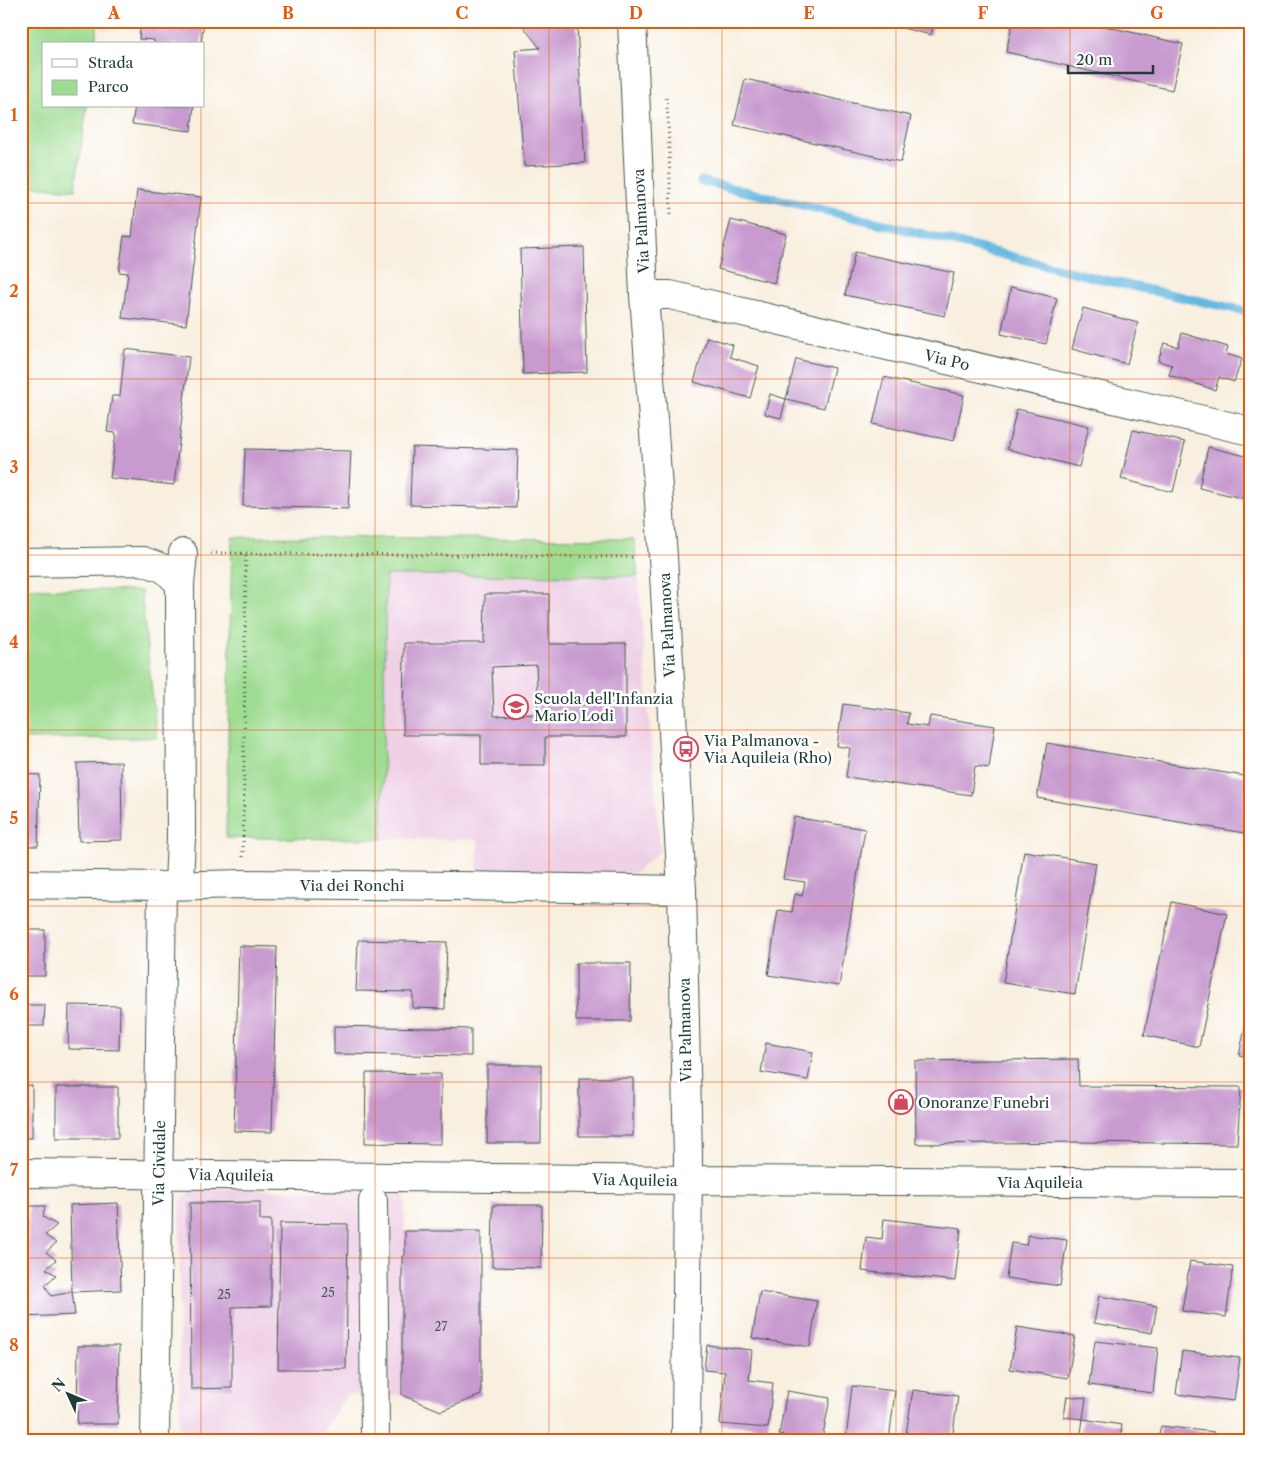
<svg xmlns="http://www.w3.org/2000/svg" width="1271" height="1461" viewBox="0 0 1271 1461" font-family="'Libre Caslon Text',serif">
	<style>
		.built { fill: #efd0e5 }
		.green { fill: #9edc91; stroke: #5e8c62 }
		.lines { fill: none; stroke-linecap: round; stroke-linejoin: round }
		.stream { stroke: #65b8e1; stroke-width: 9 }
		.building { fill: #c89acf; fill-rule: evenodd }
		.minor-casing { stroke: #40584e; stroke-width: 30 }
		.path { stroke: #40584e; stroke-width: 3; stroke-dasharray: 1 4; stroke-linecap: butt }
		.minor { stroke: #fff; stroke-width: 28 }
		.grid { fill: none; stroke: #e8590c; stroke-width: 1; stroke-opacity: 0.55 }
		.labels { text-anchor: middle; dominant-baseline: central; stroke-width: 5; stroke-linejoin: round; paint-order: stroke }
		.number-label { font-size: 12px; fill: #49545b }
		.street-label { font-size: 15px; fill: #1f3d34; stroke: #fff }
		.poi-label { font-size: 15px; fill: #1f3d34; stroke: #fff; text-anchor: start }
		.neatline { fill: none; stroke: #e8590c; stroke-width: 2 }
		.grid-label { font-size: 16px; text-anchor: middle; font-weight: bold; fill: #e8590c }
	</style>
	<rect width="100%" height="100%" fill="#fff"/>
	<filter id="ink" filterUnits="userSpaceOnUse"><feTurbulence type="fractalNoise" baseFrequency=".02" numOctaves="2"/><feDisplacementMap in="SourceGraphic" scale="10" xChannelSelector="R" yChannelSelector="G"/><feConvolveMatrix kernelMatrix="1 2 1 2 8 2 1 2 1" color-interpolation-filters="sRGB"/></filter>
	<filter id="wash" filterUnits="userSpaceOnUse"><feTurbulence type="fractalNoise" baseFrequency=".0096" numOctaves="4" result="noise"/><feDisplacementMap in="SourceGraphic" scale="20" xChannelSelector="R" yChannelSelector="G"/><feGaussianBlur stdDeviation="1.12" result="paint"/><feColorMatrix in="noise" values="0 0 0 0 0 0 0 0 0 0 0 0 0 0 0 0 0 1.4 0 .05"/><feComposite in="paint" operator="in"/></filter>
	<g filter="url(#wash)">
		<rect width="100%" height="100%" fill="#f8efdf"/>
		<path class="built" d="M386 575 638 576 660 851 635 873 477 872 478 840 382 839Z
			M193 1189 405 1191V1256L402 1257V1395H347L318 1439 193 1440 179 1426 180 1202Z"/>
		<path class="green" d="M21 21H98L95 44H44V106H87L75 190 21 185Z
			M232 537 634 539 638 576 386 575 382 839 226 838Z
			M21 588 141 591 157 738 21 739Z"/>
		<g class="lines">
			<path class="stream" d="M701 181 883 224 1104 280 1250 312"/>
		</g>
		<g id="blocks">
			<path class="building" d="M141 21H204L201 44H154V40L139 39Z
				M519 21H572L577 26 585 163 524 166 515 50 540 48Z
				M874 21H934L931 35Z
				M1013 21H1082L1183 44 1172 90 1006 52Z
				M745 79 911 116 901 162 734 125Z
				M135 106H194L191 131 132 124Z
				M137 190 201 197 186 325 122 318 128 273 119 272 124 236 132 237Z
				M731 220 786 234 774 283 718 269Z
				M584 247 587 372 523 374 520 249Z
				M855 252 954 273 945 316 845 295Z
				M1011 287 1057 298 1046 344 1001 334Z
				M1083 308 1138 323 1127 364 1072 349Z
				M1182 333 1228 347 1226 354 1242 359 1234 382 1219 377 1215 390 1169 375 1172 365 1158 361 1164 343 1178 347Z
				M707 337 733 345 730 357 759 366 750 398 694 382Z
				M125 349 189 357 174 485 110 478 116 433 107 432 112 396H120Z
				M796 359 834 368 824 408 786 399Z
				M884 377 964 395 954 441 873 424Z
				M770 394 786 399 781 418 765 414Z
				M1017 409 1089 426 1079 467 1007 449Z
				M1133 430 1185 442 1173 492 1121 479Z
				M412 447 518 450 516 508 410 505Z
				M1208 447 1250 457V500L1199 488Z
				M245 449 351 451 348 509 243 506Z
				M485 594H549V644H626V737H545V765H481V735H403L404 643H484ZM536 665 538 714 494 716 492 667Z
				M843 704 909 713 907 724 928 727 930 716 995 726 989 768 975 766 971 795 846 777 850 748 837 746Z
				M1047 743 1250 777V834L1037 798Z
				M121 762 122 840 79 841 77 763Z
				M21 774 40 775 38 846H21Z
				M794 817 865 829 839 986 768 975 778 910 792 912 795 894 802 896 805 882 783 879Z
				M1024 851 1096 863 1075 994 1003 983Z
				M1172 902 1227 914 1199 1047 1144 1035Z
				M21 930H45V976H21Z
				M358 940 447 942 445 1009 413 1008V992L356 991Z
				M239 946 277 947 272 1132 234 1131Z
				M576 963H631L630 1021H576Z
				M21 1005H45L44 1026H21Z
				M69 1005 120 1006 119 1050 68 1049Z
				M1249 1010H1250V1057L1239 1055Z
				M334 1026 471 1029V1056L334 1054Z
				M766 1043 813 1052 808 1080 761 1072Z
				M1078 1059 1079 1086 1241 1087 1237 1144 1078 1142 916 1144 915 1061Z
				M487 1065H541V1143H487Z
				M366 1073 441 1074V1144L365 1143Z
				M579 1078H633V1136H579Z
				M32 1085V1138H21V1086Z
				M56 1087H118V1138H56Z
				M260 1202V1220H271V1306L232 1307V1388L191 1389 190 1203Z
				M118 1203 121 1290 72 1292 70 1205Z
				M493 1205H542L541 1268 492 1267Z
				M29 1206H45L43 1217 57 1225 45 1235 56 1243 46 1252 56 1260 46 1269 56 1275 45 1285 51 1296 72 1292 75 1315 21 1317V1289H26Z
				M884 1219 961 1228 955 1281 862 1271 866 1237 882 1239Z
				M280 1223 348 1224 346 1369H278Z
				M405 1231H481V1395L441 1411 402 1395V1256H405Z
				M1028 1235 1067 1240 1060 1286 1006 1278 1011 1243 1026 1245Z
				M1190 1261 1233 1267 1226 1317 1182 1311Z
				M760 1292 817 1301 810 1347 752 1338Z
				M1099 1296 1157 1306 1152 1333 1094 1323Z
				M1017 1327 1075 1336 1068 1378 1010 1369Z
				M1095 1341 1158 1348 1153 1393 1089 1385Z
				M707 1345 752 1350 749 1380 773 1383 768 1428 720 1424 725 1372 704 1370Z
				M78 1346H119L118 1424H77Z
				M1182 1351 1240 1358 1234 1401 1176 1394Z
				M852 1386 895 1391 889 1440H846Z
				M913 1390 958 1396 952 1440H905Z
				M787 1391 830 1398 822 1440H807L779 1435Z
				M1067 1396 1086 1398 1083 1419 1064 1417Z
				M1083 1419 1122 1425 1120 1440H1080Z
				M1161 1426 1214 1432 1210 1440H1158Z"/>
		</g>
	</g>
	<g filter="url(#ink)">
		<use href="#blocks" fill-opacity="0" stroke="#40584e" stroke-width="1"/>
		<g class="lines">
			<defs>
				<path id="minor" d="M632 21 644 295 663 557 682 890 688 1158 686 1440
					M644 295H670L1250 431
					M21 563 143 561 165 569 180 584
					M21 884 162 886 243 884 459 886 682 890
					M179 885 181 837 180 584 183 553
					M21 1173 688 1180 1250 1183
					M373 1201 375 1440
					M155 1440 162 886"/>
			</defs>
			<use href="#minor" class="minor-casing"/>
			<path class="path" d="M666 98 668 117 671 217
				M211 553 635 557
				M243 857 246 553"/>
			<use href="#minor" class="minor"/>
		</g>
	</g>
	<path class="grid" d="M201 21V44M375 21V1440M549 21V1440M722 21V1440M896 21V1440M1070 21V1440M201 106V1440M21 203H1250M21 379H1250M21 555H1250M21 730H1250M21 906H1250M21 1082H1250M21 1258H1250"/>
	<defs>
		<symbol id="school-ring" viewBox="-11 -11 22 22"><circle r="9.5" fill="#fff" stroke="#d1495b" stroke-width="1.5"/><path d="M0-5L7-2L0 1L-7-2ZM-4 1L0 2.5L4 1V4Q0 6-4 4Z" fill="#d1495b"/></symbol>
		<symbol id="bus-ring" viewBox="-11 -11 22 22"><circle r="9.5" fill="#fff" stroke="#d1495b" stroke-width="1.5"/><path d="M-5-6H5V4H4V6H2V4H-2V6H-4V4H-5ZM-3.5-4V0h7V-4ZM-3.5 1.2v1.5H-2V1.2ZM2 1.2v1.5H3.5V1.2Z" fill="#d1495b"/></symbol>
		<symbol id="shop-ring" viewBox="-11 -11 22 22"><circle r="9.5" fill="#fff" stroke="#d1495b" stroke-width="1.5"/><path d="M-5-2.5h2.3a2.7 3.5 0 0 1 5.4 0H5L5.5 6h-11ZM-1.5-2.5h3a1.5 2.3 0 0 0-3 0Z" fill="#d1495b"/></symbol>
	</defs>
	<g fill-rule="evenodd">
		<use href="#school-ring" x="502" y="693" width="28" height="28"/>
		<use href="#bus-ring" x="672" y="735" width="28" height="28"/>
		<use href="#shop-ring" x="887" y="1088" width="28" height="28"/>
	</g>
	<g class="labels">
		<g class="number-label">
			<text x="328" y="1292">25</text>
			<text x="224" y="1294">25</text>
			<text x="441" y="1326">27</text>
		</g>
		<g class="street-label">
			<text transform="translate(641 221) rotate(-93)">Via Palmanova</text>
			<text transform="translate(947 360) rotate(13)">Via Po</text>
			<text transform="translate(667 625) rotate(-93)">Via Palmanova</text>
			<text x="352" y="885">Via dei Ronchi</text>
			<text transform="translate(685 1030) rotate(-91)">Via Palmanova</text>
			<text transform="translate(159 1163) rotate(-89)">Via Cividale</text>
			<text transform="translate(231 1175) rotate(1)">Via Aquileia</text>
			<text transform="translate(635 1180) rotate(1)">Via Aquileia</text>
			<text x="1040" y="1182">Via Aquileia</text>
		</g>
		<g class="poi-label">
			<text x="534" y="698">Scuola dell'Infanzia<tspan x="534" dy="17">Mario Lodi</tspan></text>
			<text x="704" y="740">Via Palmanova -<tspan x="704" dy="17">Via Aquileia (Rho)</tspan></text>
			<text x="918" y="1102">Onoranze Funebri</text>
		</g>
	</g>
	<rect width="1271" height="1461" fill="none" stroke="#fff" stroke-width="55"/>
	<rect x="42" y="42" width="162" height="65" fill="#ffffff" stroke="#a5b1ae"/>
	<rect x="52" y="59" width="25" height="8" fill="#ffffff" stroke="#a5b1ae"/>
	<text x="88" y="68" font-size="15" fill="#1f3d34">Strada</text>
	<rect x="52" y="80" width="25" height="15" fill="#9edc91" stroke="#a5b1ae"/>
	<text x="88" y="92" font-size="15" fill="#1f3d34">Parco</text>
	<g transform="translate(68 1394) rotate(314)" stroke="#ffffff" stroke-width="4" paint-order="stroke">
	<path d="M0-4L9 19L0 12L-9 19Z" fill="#1f3d34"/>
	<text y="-8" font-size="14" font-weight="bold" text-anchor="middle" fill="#1f3d34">N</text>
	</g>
	<path d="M1068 65v8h85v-8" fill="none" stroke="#1f3d34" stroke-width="2.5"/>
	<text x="1076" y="65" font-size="15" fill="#1f3d34" stroke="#ffffff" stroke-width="4" paint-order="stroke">20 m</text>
	<rect x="28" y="28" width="1216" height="1406" class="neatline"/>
	<g class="grid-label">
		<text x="114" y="19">A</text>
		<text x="288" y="19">B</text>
		<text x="462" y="19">C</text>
		<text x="636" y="19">D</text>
		<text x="809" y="19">E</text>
		<text x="983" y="19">F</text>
		<text x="1157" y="19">G</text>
		<text x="14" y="121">1</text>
		<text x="14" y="297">2</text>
		<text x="14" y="473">3</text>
		<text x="14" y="648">4</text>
		<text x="14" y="824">5</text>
		<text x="14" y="1000">6</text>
		<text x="14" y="1176">7</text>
		<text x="14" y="1351">8</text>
	</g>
</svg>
